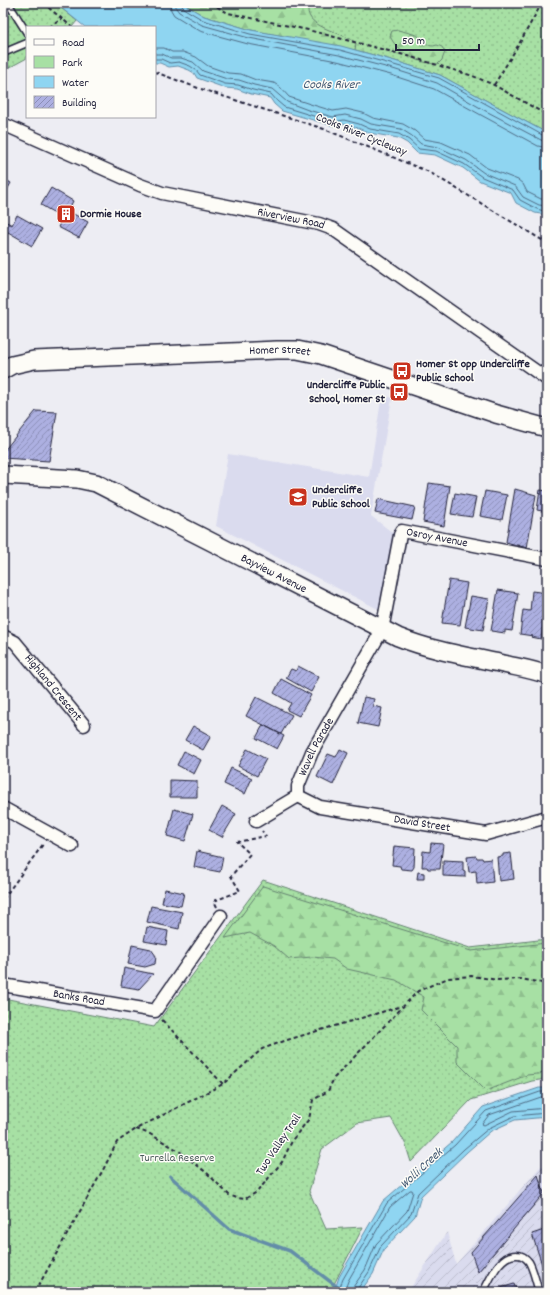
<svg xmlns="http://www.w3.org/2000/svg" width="550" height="1295" viewBox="0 0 550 1295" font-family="Dekko,sans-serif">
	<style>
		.built { fill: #dadbee }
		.industrial { fill: url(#industrial-furrows) }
		.green { fill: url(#green-dots); stroke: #648170 }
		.forest { fill: url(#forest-firs); stroke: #648170 }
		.water { fill: #8fd5f1; stroke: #638da8 }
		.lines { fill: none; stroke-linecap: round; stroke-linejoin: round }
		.shore { stroke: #4e6a84; stroke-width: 1 }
		.stream { stroke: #638da8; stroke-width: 3.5 }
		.building { fill: url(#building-hatch); stroke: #22223b }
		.service-casing { stroke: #22223b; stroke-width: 9 }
		.minor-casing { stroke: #22223b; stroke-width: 15 }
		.secondary-casing { stroke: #22223b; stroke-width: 20 }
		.path { stroke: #22223b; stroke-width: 2; stroke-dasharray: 4 3; stroke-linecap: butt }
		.service { stroke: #fdfcf7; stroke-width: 6 }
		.minor { stroke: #fdfcf7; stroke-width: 12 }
		.secondary { stroke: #fdfcf7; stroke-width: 17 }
		.labels { text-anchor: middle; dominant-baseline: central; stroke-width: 3; stroke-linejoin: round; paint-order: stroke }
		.street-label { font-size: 12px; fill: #22223b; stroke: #fdfcf7 }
		.poi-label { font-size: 12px; font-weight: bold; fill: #22223b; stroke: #fdfcf7; text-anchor: start }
		.park-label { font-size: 12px; fill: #4a5b5a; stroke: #fdfcf7 }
		.water-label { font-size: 13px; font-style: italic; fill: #435872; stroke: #fdfcf7 }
	</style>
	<defs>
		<pattern id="industrial-furrows" width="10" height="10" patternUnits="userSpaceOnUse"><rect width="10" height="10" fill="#dadbee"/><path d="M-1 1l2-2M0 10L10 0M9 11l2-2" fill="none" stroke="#bbbccd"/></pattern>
		<pattern id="green-dots" width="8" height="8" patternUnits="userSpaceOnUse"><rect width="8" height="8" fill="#a7e0a4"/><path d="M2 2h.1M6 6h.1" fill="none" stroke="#8fc08e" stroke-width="1.8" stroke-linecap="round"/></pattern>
		<pattern id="forest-firs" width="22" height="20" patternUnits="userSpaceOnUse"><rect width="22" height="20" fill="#a7e0a4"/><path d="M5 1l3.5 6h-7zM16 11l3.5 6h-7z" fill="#8fc08e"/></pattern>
		<pattern id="building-hatch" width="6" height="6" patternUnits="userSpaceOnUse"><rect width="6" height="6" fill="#adb0e1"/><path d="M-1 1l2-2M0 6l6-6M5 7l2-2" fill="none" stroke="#8c8fb8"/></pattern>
	</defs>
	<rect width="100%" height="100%" fill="#ededf3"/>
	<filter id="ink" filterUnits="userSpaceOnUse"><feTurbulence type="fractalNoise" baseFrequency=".025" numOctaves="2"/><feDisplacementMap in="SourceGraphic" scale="8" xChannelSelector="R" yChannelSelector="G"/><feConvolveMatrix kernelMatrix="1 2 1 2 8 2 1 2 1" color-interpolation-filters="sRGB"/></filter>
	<g filter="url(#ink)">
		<path class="built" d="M382 394 392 398 371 516 393 533 382 611 216 526 228 454 369 477Z"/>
		<path class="industrial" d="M541 1166 547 1168V1292H408L447 1232 456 1264Z"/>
		<path class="green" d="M3 3H55L77 21 72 27H27V58L3 71V34L8 31 3 23Z
			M182 3H547V133L489 102 440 75 395 61 341 46 251 30Z
			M263 880 470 948 547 939V1079L532 1081 471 1100 411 1162 405 1143 391 1118 357 1123 322 1149 309 1191 326 1229 363 1227 330 1292H3V998L154 1027Z"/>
		<path class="forest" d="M182 3H298L305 4 308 8C308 11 308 14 310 17 316 28 341 33 352 40L356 43 355 50 251 30 204 16Z
			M398 30C405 32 412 33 418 36 426 40 427 49 437 45L442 47 445 52 442 60 438 64C420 64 397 53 390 36L392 31Z
			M263 886 471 951 547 943V1073L527 1075 486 1091 457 1062V1046L421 1010 424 997 396 980 347 969 333 959 312 957 289 959 274 946 250 933 225 938Z"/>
		<path class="water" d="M55 3H182L204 16 251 30 341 46 395 61 440 75 489 102 547 133V217L546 215 535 213 516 203 511 193 480 181 463 168 435 155 417 153 407 143 398 138 369 133 358 128 343 124 334 126 306 118 282 111 274 104 270 98 251 94 237 89 225 88 197 78 194 73 189 70 178 66 169 67 160 63H155V27H85Z
			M539 1088H547V1117L515 1120 491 1131 467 1152 421 1196 415 1216 384 1249 373 1274 360 1292H334L339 1277 383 1201 452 1142 483 1107Z"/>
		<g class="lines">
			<path class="shore" d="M170 3 171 10 174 15 200 31 248 44 337 61 391 75 434 89 481 115 538 146 547 148
				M176 3V8L179 12 202 25 249 38 339 55 393 69 437 83 484 110 541 140 547 142
				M181 3 183 8 203 20 250 34 340 50 394 65 439 78 544 136H547
				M155 48H164L172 52H183L196 57 208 66 228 73 241 74 256 80 274 83 280 87 289 97 310 104 333 111 346 109 363 113 373 118 403 124 415 131 424 139 441 142 470 155 487 168 518 180 523 184 527 192 541 199 547 200
				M155 54H162L171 58H181L193 62 203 71 227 79 239 80 254 85 272 89 287 102 308 110 333 117 345 115 361 119 371 124 401 129 412 136 421 144 438 147 466 160 484 173 515 186 523 197 539 205 547 206
				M155 59H161L170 63 179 62 190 66 196 70 200 75 225 84 238 85 253 90 271 94 277 101 284 107 307 114 333 122 344 120 359 124 370 129 399 134 409 140 419 149 436 151 464 164 482 177 513 190 520 200 537 209 547 212
				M547 1097H541L489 1115 482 1124 484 1125 513 1111 547 1108
				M338 1292 343 1279 387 1203 455 1145 486 1111 540 1092H547
				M344 1292 348 1281 390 1207 410 1190H412L413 1192 407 1211 376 1244 365 1270 353 1287 352 1292
				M357 1292 358 1288 369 1272 381 1246 411 1214 418 1193 464 1149 489 1128 514 1116 547 1113"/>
			<path class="stream" d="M170 1176 229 1229 290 1251 344 1292"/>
		</g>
		<path class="building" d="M3 178 11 183 3 197Z
			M51 188 73 201 68 211 88 222 79 238 58 227 63 218 41 205Z
			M17 215 42 229 32 246 8 232 3 241V220L12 225Z
			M36 411 57 412 49 461 3 458V452Z
			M429 483 450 486 444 526 423 522Z
			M515 489 536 495 527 548 506 542Z
			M540 490 547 491V512L537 510Z
			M485 491 507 495 502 520 480 516Z
			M455 493 476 497 472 517 451 514Z
			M378 499 415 507 412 520 375 513Z
			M449 580 467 583 460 625 442 623Z
			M498 590 518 593 512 631 505 630V633L491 631Z
			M532 591 547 593 541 639 531 637 533 636 520 634 523 610 530 611Z
			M471 596 489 599 483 630 465 627Z
			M298 666 319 677 311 692 286 678 291 669 296 671Z
			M281 679 311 695 299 716 287 710 291 703 274 693Z
			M256 697 292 715 281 734 246 716Z
			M364 697 374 699 373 706 382 708 378 727 358 723Z
			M263 725 284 736 277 749 256 738Z
			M193 726 211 736 203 750 185 740Z
			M247 749 266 759 257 776 238 766Z
			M340 749 348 753 333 785 317 777 328 754 336 757Z
			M184 751 201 760 194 774 177 765Z
			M231 768 252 778 245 794 224 784Z
			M170 780 197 781V797H170Z
			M222 806 236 814 222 837 209 830Z
			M174 809 193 814 185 841 167 836Z
			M431 843 443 844 440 869H428L427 867H422L423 851 430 852Z
			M394 846 415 848 414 867 412 870 401 869 400 866 392 865Z
			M197 851 223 857 220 872 194 867Z
			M511 853 514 879 499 881 497 857 503 856V854Z
			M476 856 477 858H482L483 860 491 859 493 882 477 884 476 871 469 872 467 857Z
			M443 860 463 861V870L465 871V877L443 876Z
			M418 872 424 873V879H417Z
			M165 889 184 893 181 906 162 903Z
			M151 906 182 912 179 929 147 922Z
			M147 927 168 931 166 945 144 941Z
			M132 945 151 949 156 956 155 964 145 967 128 964Z
			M124 968 153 974 139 989 121 986Z
			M538 1175 544 1193 478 1272 471 1252Z
			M547 1229V1280L532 1234Z
			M514 1284 517 1292H488Z"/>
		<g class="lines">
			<defs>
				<path id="service" d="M8 3 27 33
					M3 53 27 43
					M483 1292C490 1280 499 1254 517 1255 522 1255 526 1258 529 1262 534 1271 536 1283 539 1292"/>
				<g id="minor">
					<path id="s1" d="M3 124 140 185 162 193 319 224 333 229 547 379"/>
					<path id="s2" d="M3 636 15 642 84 725"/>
					<path id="s3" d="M298 796 320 807 486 834 547 817"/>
					<path d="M3 808 72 846"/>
					<path id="s4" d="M256 821 298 796V786L312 752 382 630 400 535 402 531 547 559"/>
					<path id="s5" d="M3 985 155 1011 221 916"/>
				</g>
				<g id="secondary">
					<path id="s6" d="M3 370 12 365 34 360 277 350H297L321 355 496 414 547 428"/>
					<path id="s7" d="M3 475 77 479 96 483 398 637C430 650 465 656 499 663 515 667 532 669 547 675"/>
				</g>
			</defs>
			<use href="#service" class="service-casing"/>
			<use href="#minor" class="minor-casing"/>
			<use href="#secondary" class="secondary-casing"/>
			<path class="path" d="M43 3 72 27
				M211 3 228 13 308 30 408 56 473 76 494 85 547 115
				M49 27 62 19
				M155 72 198 88 324 129 429 172 547 243
				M494 85 519 44 542 3
				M3 899 44 843
				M217 907 214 901 240 891 231 876 250 854 237 842 266 836 262 831
				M162 1020 223 1084
				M136 1129 150 1134 179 1151 207 1173 229 1195 237 1198 245 1199 257 1192 282 1162 293 1139 309 1119 313 1100 328 1091 334 1078 418 991 448 978 471 976 498 980 521 979 547 984
				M35 1292 104 1168 117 1142 136 1129 223 1084 262 1049 287 1040 402 1006"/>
			<use href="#service" class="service"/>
			<use href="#minor" class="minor"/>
			<use href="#secondary" class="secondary"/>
		</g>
	</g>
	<defs>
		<symbol id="building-square" viewBox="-11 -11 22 22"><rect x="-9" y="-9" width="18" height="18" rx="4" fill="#c8321e" stroke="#fdfcf7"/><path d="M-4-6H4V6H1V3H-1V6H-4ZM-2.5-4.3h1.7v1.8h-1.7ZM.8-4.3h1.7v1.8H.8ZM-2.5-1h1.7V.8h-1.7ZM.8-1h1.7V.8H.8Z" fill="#fff"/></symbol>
		<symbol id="bus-square" viewBox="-11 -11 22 22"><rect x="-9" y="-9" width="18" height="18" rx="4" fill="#c8321e" stroke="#fdfcf7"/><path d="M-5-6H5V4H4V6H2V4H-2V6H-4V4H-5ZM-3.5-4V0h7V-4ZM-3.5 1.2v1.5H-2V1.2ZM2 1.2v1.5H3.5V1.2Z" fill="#fff"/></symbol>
		<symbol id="school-square" viewBox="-11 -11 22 22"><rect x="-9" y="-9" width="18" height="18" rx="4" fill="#c8321e" stroke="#fdfcf7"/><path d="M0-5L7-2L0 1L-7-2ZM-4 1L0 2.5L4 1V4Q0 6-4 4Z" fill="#fff"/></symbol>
	</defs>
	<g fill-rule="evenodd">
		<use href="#building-square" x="55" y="203" width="22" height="22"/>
		<use href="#bus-square" x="391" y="360" width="22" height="22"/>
		<use href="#bus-square" x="388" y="381" width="22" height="22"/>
		<use href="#school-square" x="287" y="486" width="22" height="22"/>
	</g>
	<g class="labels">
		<g class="street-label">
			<text transform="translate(361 135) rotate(22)">Cooks River Cycleway</text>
			<text stroke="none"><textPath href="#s1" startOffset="305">Riverview Road</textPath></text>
			<text stroke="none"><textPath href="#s6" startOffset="279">Homer Street</textPath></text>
			<text stroke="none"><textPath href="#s4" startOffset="373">Osroy Avenue</textPath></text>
			<text stroke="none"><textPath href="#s7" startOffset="293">Bayview Avenue</textPath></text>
			<text stroke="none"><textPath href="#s2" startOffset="73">Highland Crescent</textPath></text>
			<text stroke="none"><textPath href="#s4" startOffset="102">Wavell Parade</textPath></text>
			<text stroke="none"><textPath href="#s3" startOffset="128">David Street</textPath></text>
			<text stroke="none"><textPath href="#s5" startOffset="77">Banks Road</textPath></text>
			<text transform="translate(279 1145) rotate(-56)">Two Valley Trail</text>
		</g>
		<g class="poi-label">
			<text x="80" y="214">Dormie House</text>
			<text x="416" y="364">Homer St opp Undercliffe<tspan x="416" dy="14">Public School</tspan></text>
			<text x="385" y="385" text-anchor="end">Undercliffe Public<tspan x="385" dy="14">School, Homer St</tspan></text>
			<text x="312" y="490">Undercliffe<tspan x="312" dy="14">Public School</tspan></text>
		</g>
		<g class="park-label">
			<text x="177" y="1158">Turrella Reserve</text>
		</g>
		<g class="water-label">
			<text x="331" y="85">Cooks River</text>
			<text transform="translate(422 1169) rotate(-43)">Wolli Creek</text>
		</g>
	</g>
	<rect width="550" height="1295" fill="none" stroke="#fdfcf7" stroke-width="16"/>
	<rect x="8" y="8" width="534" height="1279" fill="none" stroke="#22223b" stroke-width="1.5" filter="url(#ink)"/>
	<rect x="26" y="26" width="130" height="92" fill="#fdfcf7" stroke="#a5a5ac"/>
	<rect x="34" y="39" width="20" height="6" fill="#fdfcf7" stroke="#a5a5ac"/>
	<text x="62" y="46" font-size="12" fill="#22223b">Road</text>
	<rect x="34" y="56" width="20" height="12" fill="#a7e0a4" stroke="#a5a5ac"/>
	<text x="62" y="66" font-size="12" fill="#22223b">Park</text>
	<rect x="34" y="76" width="20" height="12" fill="#8fd5f1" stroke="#a5a5ac"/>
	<text x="62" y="86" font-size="12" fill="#22223b">Water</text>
	<rect x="34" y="96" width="20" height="12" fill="url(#building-hatch)" stroke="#a5a5ac"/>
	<text x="62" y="106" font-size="12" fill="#22223b">Building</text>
	<path d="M396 44v6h83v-6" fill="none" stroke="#22223b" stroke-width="2"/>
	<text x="402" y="44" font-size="12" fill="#22223b" stroke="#fdfcf7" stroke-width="3" paint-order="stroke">50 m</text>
</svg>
